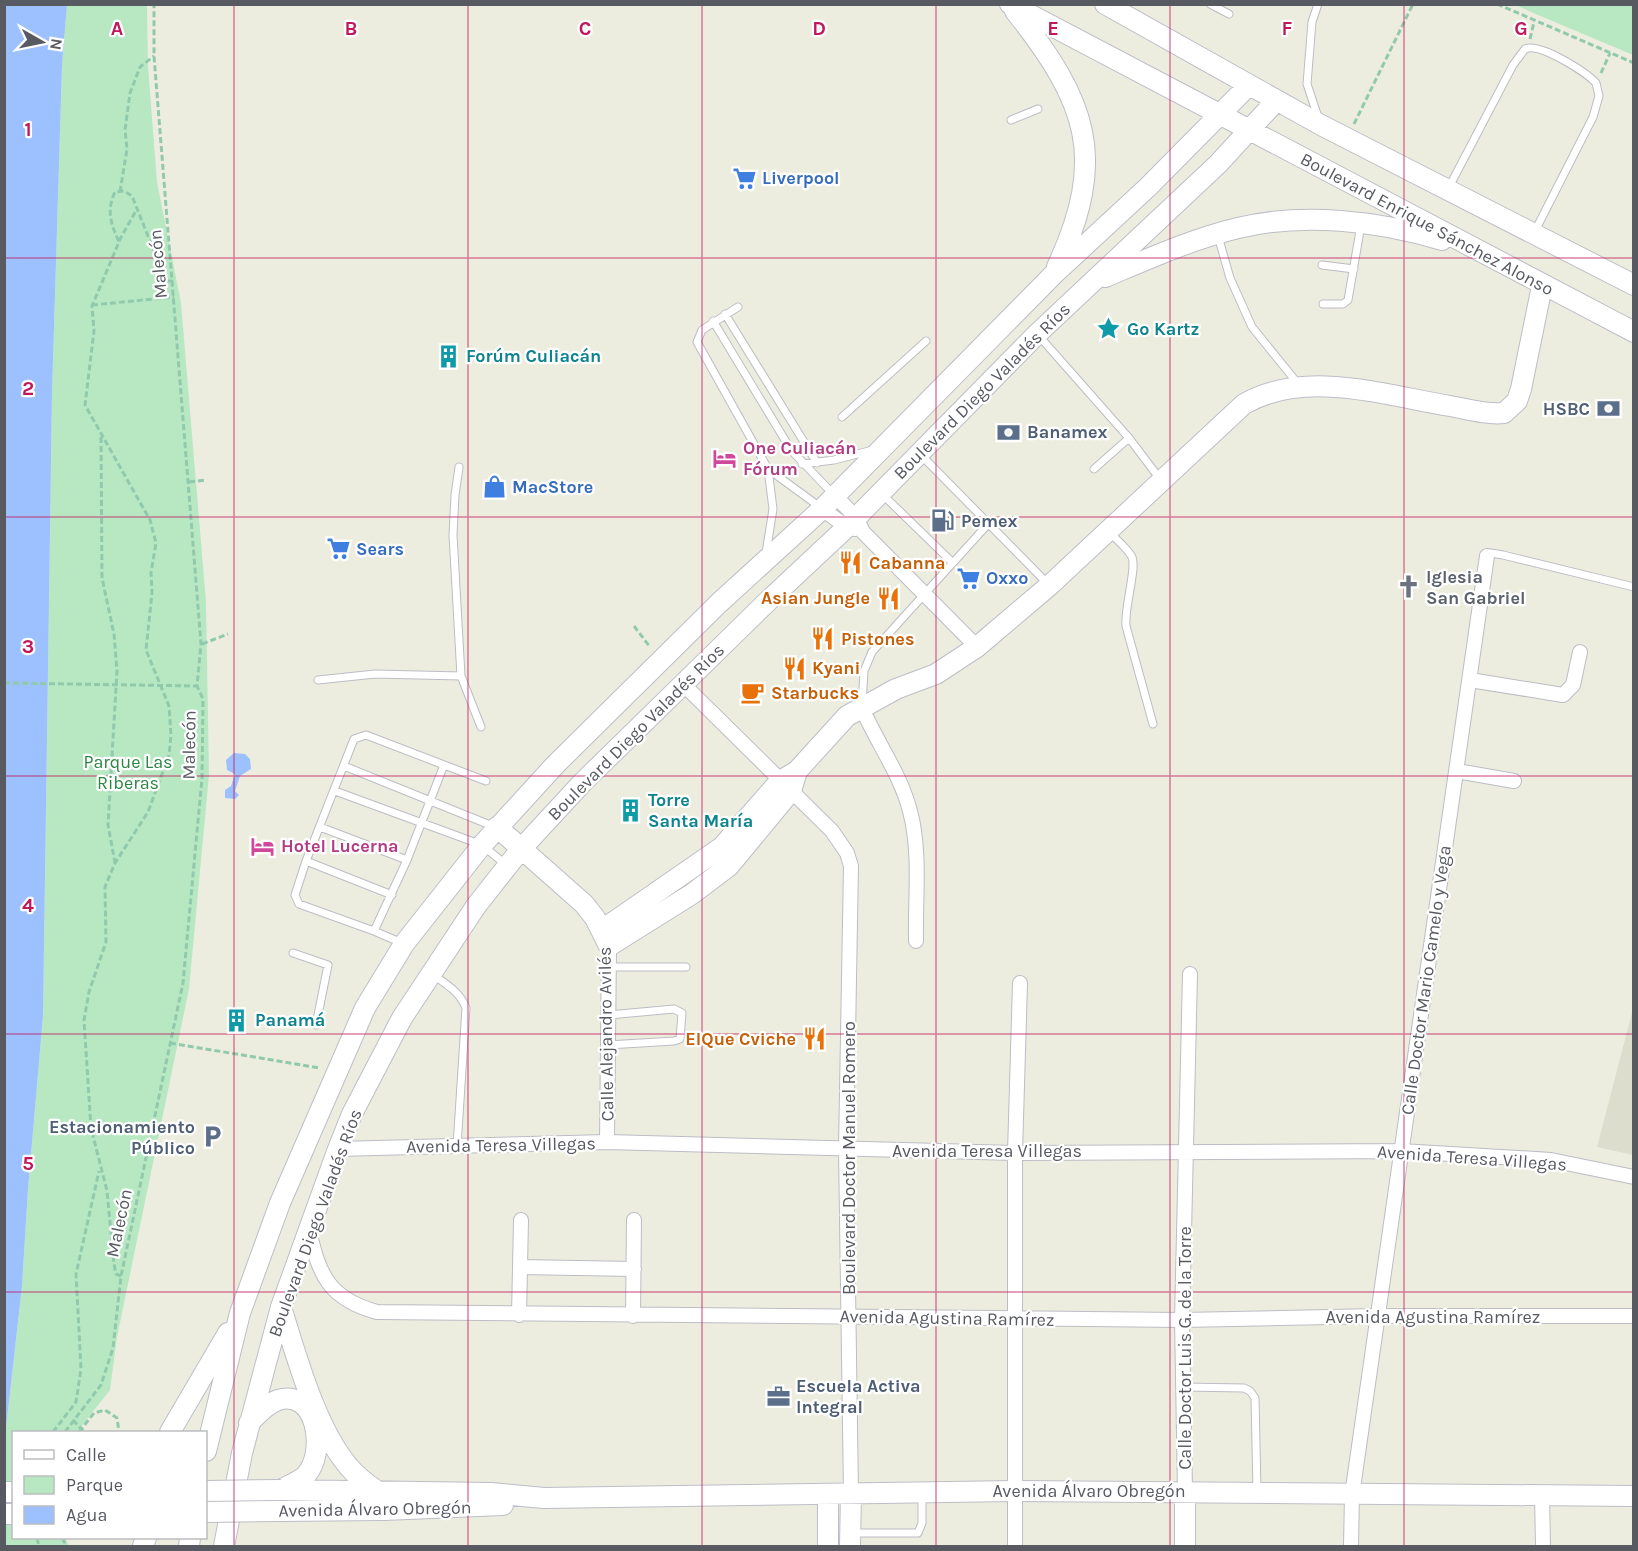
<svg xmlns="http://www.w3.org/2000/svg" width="1638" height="1551" viewBox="0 0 1638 1551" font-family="Karla,sans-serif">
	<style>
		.education { fill: #ddddce }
		.green { fill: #b8e8c2 }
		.water { fill: #9dc0ff }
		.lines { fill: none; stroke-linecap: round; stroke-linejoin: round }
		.lane-casing { stroke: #bcbdc5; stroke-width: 9 }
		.street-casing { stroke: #bcbdc5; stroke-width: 16 }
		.secondary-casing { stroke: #bcbec7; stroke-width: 22 }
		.path { stroke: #91c9ad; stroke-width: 3; stroke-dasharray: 6 3; stroke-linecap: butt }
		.lane { stroke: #fff; stroke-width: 7 }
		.street { stroke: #fff; stroke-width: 14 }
		.secondary { stroke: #fff; stroke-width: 20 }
		.secondary-bridge-casing { stroke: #bcbec7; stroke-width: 22; stroke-linecap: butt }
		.path-bridge { stroke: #91c9ad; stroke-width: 3; stroke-dasharray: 6 3; stroke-linecap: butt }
		.secondary-bridge { stroke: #fff; stroke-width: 20 }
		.grid { fill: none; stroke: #c2185b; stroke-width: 1.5; stroke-opacity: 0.55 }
		.labels { text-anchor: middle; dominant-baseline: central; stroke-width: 4.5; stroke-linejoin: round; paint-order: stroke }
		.shop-label { font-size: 18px; font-weight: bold; fill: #366cbe; stroke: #fff; text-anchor: start }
		.street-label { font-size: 18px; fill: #585a62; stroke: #fff }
		.culture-label { font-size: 18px; font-weight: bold; fill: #0d838f; stroke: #fff; text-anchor: start }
		.service-label { font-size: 18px; font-weight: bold; fill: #4e5e75; stroke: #fff; text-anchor: start }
		.hotel-label { font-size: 18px; font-weight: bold; fill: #b23c85; stroke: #fff; text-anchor: start }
		.food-label { font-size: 18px; font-weight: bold; fill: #c56008; stroke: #fff; text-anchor: start }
		.worship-label { font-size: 18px; font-weight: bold; fill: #5b616d; stroke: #fff; text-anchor: start }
		.park-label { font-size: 18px; fill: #2c8643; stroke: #fff }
		.grid-label { font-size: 20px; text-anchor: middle; font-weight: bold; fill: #c2185b; stroke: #fff; stroke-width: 4.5; stroke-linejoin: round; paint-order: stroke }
	</style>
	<rect width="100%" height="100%" fill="#ededdf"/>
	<path class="education" d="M1633 1009V1155L1597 1147Z"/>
	<path class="green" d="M67 5H147L148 66 157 182 181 303 206 602 209 775 189 989 117 1337 110 1390 77 1432H14V1538H65L69 1546H5V1437L22 1286 28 1189 43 1016 52 394 62 65Z
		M1516 5H1633V55L1531 12Z"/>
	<path class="water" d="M67 5 62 65 52 394 43 1016 28 1189 22 1286 5 1437 4 5Z
		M234 753 245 754 250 759 251 769 240 776 235 791 239 795 235 799 225 798V790L231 786 235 774 227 770 226 760Z"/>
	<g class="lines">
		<defs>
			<path id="lane" d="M1210 4 1229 14
				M1318 4 1312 22 1307 84 1319 120
				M1011 120 1038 109
				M1448 189 1513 65 1525 49C1539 42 1586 72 1596 83L1599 96 1593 117 1535 231
				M1218 236 1230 278 1252 327 1299 385
				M1322 265 1354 269
				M1323 304H1343L1348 300 1361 225
				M738 307 702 330 697 342 768 469 820 507
				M725 314 817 463
				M713 321 791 450 833 494
				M1039 336 1129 438 1160 479
				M842 417 926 341
				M921 455 1048 584
				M802 464 834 460 873 450
				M459 467 455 495 453 535 461 676 481 727
				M1094 469 1129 438
				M883 495 952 562
				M1110 533C1117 540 1127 548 1132 557 1137 568 1124 608 1126 626L1153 724
				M766 553 773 509 768 469
				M1487 556 1491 553 1503 555 1634 587
				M318 680 375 674 461 676
				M862 705 864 671 872 652 989 523
				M444 765 407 860 374 931 299 904 295 895 306 861 354 739 366 735 486 781
				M344 766 495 827
				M335 791 482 845 505 864
				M320 827 407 860
				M306 861 392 895
				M374 931 402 943
				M293 953 328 965 316 1025
				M609 967H686
				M432 974C446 984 460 992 466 1008L457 1146
				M608 1045 674 1041 680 1039 682 1013 674 1009 609 1015
				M1183 1387 1244 1388 1250 1391 1255 1398 1257 1492
				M852 1533H918L922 1523V1495"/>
			<path id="street" d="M835 496 856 517 863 532 977 647
				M822 509 847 527 855 529
				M1470 680 1563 695 1573 685 1580 652
				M683 684 832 831 847 853 851 866 846 1149 851 1493
				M861 706C876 741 901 775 910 811 921 852 915 900 916 941
				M1457 771 1514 781
				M607 1142 609 946
				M338 1149 607 1142 1015 1153 1401 1151 1551 1160 1634 1177
				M309 1230C319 1275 329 1299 377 1312L1182 1320 1377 1316H1634
				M520 1267 634 1269
				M519 1315 521 1220
				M633 1316 634 1220
				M1185 1491 1182 1320 1190 974
				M1542 1495 1543 1546
				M1015 1546V1153L1020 983
				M1351 1546 1352 1495 1487 556"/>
			<path id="secondary" d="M1010 4 1634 332
				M1105 4 1321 125 1634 285
				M1015 11C1087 102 1108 157 1057 267
				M1105 277C1148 259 1192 239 1238 228 1304 212 1378 221 1442 240
				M497 827 584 904 595 918 609 946 692 894 729 866 791 791 797 771
				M602 930 722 847 780 781 797 771 847 716 896 689 936 674 977 647 1050 585 1244 404C1306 369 1383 395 1450 406 1467 409 1487 415 1504 413L1517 401 1521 389 1542 286
				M281 1307C296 1355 316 1429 349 1467 357 1477 367 1484 377 1491
				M249 1423C258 1414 266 1404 278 1400 317 1388 327 1452 306 1475 300 1481 290 1485 282 1489
				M170 1432 228 1333
				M206 1451 240 1313 280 1203 365 1008 404 944 482 845 556 764 719 603 822 509 1054 274 1148 187 1248 86
				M281 1490 491 1493 544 1498 1015 1491 1634 1496
				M4 1492H14
				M828 1494V1546
				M280 1511 384 1510 503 1505
				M4 1514H14
				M143 1546 146 1538
				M189 1546 190 1538
				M224 1546 242 1453 281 1307 338 1149 352 1114 402 1018 476 906 521 849 582 783 769 600 847 527 1037 334 1218 164 1276 101
				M850 1546 851 1493
				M1185 1546V1491"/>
		</defs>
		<use href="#lane" class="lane-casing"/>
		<use href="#street" class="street-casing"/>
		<use href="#secondary" class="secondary-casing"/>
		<path class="path" d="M1497 4 1634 63
			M1530 39 1534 22
			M1601 73 1610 53
			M1354 124 1413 4
			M120 192 127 149 125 130 130 93 140 67 154 56
			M119 241 137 209
			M92 305 174 297
			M101 437 102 578 114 634 117 671 108 825 115 863
			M189 482 206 480
			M634 626 650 647
			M202 644 228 634
			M170 1043 320 1068
			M121 1276 116 1274 114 1264 107 1191 91 1128 84 1020 89 992 106 942 105 887 115 863 148 812 169 755 171 735 169 706 146 650 152 593 151 573 156 543 150 520 85 405 94 331 92 306 119 242C111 224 106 211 115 192L124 191 132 196 164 276 167 281H173
			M73 1420 84 1432
			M53 1432 76 1402 81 1369 76 1274 99 1171
			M65 1432 101 1385 113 1348 121 1276 183 983 202 778 203 699 197 686 201 644 154 56V4
			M37 1538 39 1546
			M62 1538 67 1546"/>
		<use href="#lane" class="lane"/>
		<use href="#street" class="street"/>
		<use href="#secondary" class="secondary"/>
		<defs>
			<path id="secondary-bridge" d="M206 1491 281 1490
				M206 1512 280 1511"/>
		</defs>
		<use href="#secondary-bridge" class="secondary-bridge-casing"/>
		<path class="path-bridge" d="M4 683 197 686
			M79 1432 94 1413 105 1410 117 1418 119 1432"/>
		<use href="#secondary-bridge" class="secondary-bridge"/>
	</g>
	<path class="grid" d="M234 4V1546M468 4V1546M702 4V1546M936 4V1546M1170 4V1546M1404 4V1546M4 258H1634M4 517H1634M4 776H1634M4 1034H1634M4 1292H1634"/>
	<defs>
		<symbol id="supermarket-bare" viewBox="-9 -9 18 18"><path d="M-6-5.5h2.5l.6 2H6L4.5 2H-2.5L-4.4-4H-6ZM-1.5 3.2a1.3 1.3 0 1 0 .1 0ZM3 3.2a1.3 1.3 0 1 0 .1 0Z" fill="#3f7fe0" stroke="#fff" stroke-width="2.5" paint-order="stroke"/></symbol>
		<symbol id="sight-bare" viewBox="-9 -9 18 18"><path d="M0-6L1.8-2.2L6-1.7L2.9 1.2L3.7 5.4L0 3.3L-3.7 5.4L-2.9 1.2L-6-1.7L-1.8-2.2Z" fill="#0f9aa8" stroke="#fff" stroke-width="2.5" paint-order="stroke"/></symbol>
		<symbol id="building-bare" viewBox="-9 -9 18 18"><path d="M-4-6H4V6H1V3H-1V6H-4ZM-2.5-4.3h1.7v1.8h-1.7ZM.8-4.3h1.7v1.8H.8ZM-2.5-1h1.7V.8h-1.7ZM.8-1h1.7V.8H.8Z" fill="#0f9aa8" stroke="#fff" stroke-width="2.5" paint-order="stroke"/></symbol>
		<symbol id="bank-bare" viewBox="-9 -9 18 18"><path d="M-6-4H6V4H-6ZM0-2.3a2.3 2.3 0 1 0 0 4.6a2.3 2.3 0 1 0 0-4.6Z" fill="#5c6f8a" stroke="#fff" stroke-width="2.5" paint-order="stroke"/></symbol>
		<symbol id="hotel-bare" viewBox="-9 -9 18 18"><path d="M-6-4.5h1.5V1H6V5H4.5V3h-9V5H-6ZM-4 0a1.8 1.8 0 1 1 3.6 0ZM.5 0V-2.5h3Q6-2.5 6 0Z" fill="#d1479c" stroke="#fff" stroke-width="2.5" paint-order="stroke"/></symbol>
		<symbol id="shop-bare" viewBox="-9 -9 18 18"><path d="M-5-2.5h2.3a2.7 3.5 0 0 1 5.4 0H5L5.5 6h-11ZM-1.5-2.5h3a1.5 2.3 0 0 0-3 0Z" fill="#3f7fe0" stroke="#fff" stroke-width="2.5" paint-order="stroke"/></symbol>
		<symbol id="fuel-bare" viewBox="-9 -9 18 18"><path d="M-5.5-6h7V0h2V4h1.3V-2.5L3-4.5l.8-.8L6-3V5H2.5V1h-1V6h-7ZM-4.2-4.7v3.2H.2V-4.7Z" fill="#5c6f8a" stroke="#fff" stroke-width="2.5" paint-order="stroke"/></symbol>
		<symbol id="restaurant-bare" viewBox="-9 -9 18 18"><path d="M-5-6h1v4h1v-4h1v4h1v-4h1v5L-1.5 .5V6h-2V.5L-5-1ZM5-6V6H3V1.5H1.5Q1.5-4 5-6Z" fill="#e8710a" stroke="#fff" stroke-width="2.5" paint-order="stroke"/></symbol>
		<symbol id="church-bare" viewBox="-9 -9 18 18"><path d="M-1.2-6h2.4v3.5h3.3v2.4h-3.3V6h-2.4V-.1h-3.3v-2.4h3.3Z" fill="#6b7280" stroke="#fff" stroke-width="2.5" paint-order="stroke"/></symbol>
		<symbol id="cafe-bare" viewBox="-9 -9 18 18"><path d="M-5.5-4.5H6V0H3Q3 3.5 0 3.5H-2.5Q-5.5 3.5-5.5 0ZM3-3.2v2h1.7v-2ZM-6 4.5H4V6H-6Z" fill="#e8710a" stroke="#fff" stroke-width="2.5" paint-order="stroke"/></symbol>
		<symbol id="parking-bare" viewBox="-9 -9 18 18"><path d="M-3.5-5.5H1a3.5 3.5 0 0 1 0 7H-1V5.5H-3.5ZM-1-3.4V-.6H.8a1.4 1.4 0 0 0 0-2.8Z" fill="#5c6f8a" stroke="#fff" stroke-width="2.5" paint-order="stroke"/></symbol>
		<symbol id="office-bare" viewBox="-9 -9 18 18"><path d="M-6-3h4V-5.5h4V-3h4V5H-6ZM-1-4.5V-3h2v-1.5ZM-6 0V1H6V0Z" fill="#5c6f8a" stroke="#fff" stroke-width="2.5" paint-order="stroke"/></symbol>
	</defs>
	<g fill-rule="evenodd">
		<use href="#supermarket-bare" x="728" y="162" width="33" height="33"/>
		<use href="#sight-bare" x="1092" y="312" width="33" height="33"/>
		<use href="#building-bare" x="432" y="340" width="33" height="33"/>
		<use href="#bank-bare" x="1592" y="392" width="33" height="33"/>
		<use href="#bank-bare" x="992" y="416" width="33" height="33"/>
		<use href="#hotel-bare" x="708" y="442" width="33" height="33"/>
		<use href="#shop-bare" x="478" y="470" width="33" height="33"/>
		<use href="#fuel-bare" x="926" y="504" width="33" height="33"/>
		<use href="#supermarket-bare" x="322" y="532" width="33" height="33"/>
		<use href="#restaurant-bare" x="834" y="546" width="33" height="33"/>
		<use href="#supermarket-bare" x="952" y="562" width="33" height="33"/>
		<use href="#church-bare" x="1392" y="570" width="33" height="33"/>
		<use href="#restaurant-bare" x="872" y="582" width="33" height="33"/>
		<use href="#restaurant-bare" x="806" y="622" width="33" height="33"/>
		<use href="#restaurant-bare" x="778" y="652" width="33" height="33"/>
		<use href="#cafe-bare" x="736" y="676" width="33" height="33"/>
		<use href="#building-bare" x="614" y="794" width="33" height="33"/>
		<use href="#hotel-bare" x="246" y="830" width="33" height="33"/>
		<use href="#building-bare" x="220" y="1004" width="33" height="33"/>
		<use href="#restaurant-bare" x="798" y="1022" width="33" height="33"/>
		<use href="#parking-bare" x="196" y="1120" width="33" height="33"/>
		<use href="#office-bare" x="762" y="1380" width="33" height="33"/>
	</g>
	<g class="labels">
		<g class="shop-label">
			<text x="762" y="178">Liverpool</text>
			<text x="512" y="487">MacStore</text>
			<text x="356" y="549">Sears</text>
			<text x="986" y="578">Oxxo</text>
		</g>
		<g class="street-label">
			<text transform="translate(1427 224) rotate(28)">Boulevard Enrique Sánchez Alonso</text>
			<text transform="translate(158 264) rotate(-95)">Malecón</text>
			<text transform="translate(982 391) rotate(-45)">Boulevard Diego Valadés Ríos</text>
			<text transform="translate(636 732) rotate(-45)">Boulevard Diego Valadés Ríos</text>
			<text transform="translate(189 745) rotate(-89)">Malecón</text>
			<text transform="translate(1426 980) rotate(-82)">Calle Doctor Mario Camelo y Vega</text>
			<text transform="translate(606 1034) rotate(-91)">Calle Alejandro Avilés</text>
			<text transform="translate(501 1145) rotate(-1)">Avenida Teresa Villegas</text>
			<text x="987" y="1151">Avenida Teresa Villegas</text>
			<text transform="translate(849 1158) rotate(-90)">Boulevard Doctor Manuel Romero</text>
			<text transform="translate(1472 1158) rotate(4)">Avenida Teresa Villegas</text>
			<text transform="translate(119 1223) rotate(-78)">Malecón</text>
			<text transform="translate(315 1223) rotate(-70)">Boulevard Diego Valadés Ríos</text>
			<text x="1433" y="1317">Avenida Agustina Ramírez</text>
			<text transform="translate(947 1318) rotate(1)">Avenida Agustina Ramírez</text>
			<text transform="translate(1185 1348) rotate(-90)">Calle Doctor Luis G. de la Torre</text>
			<text x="1089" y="1491">Avenida Álvaro Obregón</text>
			<text transform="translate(375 1509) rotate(-1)">Avenida Álvaro Obregón</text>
		</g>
		<g class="culture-label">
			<text x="1127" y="329">Go Kartz</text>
			<text x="466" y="356">Forúm Culiacán</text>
			<text x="648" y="800">Torre<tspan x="648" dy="21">Santa María</tspan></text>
			<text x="255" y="1020">Panamá</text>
		</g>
		<g class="service-label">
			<text x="1590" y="409" text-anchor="end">HSBC</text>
			<text x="1027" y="432">Banamex</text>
			<text x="961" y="521">Pemex</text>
			<text x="195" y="1127" text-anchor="end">Estacionamiento<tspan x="195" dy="21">Público</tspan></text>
			<text x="796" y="1386">Escuela Activa<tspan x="796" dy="21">Integral</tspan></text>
		</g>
		<g class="hotel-label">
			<text x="743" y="448">One Culiacán<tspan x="743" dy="21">Fórum</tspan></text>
			<text x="281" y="846">Hotel Lucerna</text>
		</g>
		<g class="food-label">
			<text x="869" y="563">Cabanna</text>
			<text x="870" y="598" text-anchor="end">Asian Jungle</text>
			<text x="841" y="639">Pistones</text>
			<text x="812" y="668">Kyani</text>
			<text x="771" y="693">Starbucks</text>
			<text x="796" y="1039" text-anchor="end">ElQue Cviche</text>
		</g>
		<g class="worship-label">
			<text x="1426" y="577">Iglesia<tspan x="1426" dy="21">San Gabriel</tspan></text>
		</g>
		<g class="park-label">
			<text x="128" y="762">Parque Las<tspan x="128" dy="21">Riberas</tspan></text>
		</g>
	</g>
	<g class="grid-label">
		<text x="117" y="35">A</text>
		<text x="351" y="35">B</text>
		<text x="585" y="35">C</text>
		<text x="819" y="35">D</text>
		<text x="1053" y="35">E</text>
		<text x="1287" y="35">F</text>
		<text x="1521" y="35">G</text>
		<text x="28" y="136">1</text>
		<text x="28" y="395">2</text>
		<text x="28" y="653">3</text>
		<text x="28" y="912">4</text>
		<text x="28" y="1170">5</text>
	</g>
	<rect width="1638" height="1551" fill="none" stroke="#585a62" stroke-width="12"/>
	<rect x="12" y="1431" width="195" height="108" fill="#ffffff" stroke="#bcbdc0" stroke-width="1.5"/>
	<rect x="24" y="1450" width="30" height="9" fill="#ffffff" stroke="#bcbdc0" stroke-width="1.5"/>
	<text x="66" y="1461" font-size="18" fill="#585a62">Calle</text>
	<rect x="24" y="1476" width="30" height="18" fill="#b8e8c2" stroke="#bcbdc0" stroke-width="1.5"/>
	<text x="66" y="1491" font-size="18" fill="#585a62">Parque</text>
	<rect x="24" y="1506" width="30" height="18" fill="#9dc0ff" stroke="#bcbdc0" stroke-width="1.5"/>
	<text x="66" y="1521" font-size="18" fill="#585a62">Agua</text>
	<g transform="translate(42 42) rotate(99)" stroke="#ffffff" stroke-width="4.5" paint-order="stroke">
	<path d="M0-4.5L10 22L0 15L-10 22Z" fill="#585a62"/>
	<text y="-9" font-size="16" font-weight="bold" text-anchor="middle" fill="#585a62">N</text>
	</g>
</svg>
